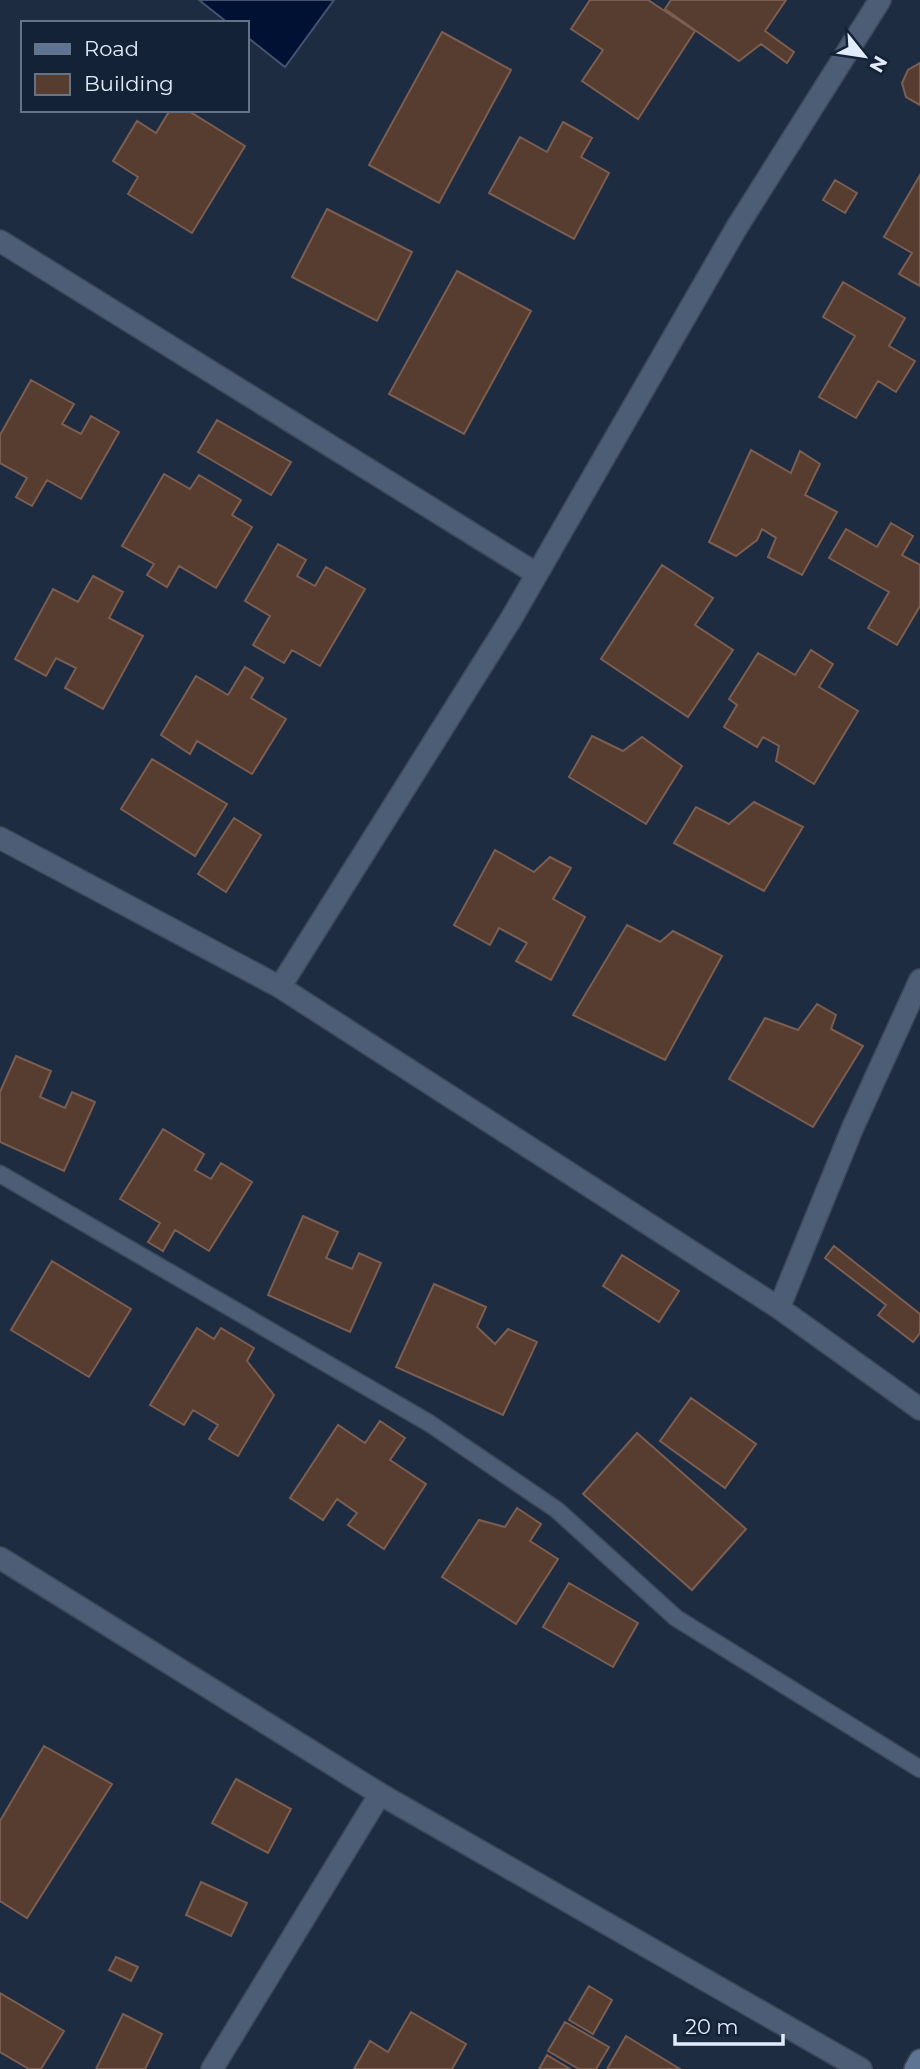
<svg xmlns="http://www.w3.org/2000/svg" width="920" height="2069" viewBox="0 0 920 2069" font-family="Montserrat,sans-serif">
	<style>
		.water { fill: #001134; stroke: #44526f; stroke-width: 2 }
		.building { fill: #573c30; stroke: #7c5e51; stroke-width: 2 }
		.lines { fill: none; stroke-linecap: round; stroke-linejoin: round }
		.lane-casing { stroke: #3c485a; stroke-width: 19 }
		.street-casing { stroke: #3c485a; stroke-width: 24 }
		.secondary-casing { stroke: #3c485a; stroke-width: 24 }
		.lane { stroke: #4d5d75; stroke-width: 16 }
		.street { stroke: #4d5d75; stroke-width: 21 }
		.secondary { stroke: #5d7495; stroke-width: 21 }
	</style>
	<rect width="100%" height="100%" fill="#1e2c42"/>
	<path class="water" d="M199 0H334L285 67 247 37V23H228Z"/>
	<path class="building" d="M590 0H648L695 31 638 119 582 81 603 50 571 29Z
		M671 0H786L765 31 794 52 787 63 761 44 739 61 665 9Z
		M442 32 511 70 439 203 369 165Z
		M920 63V105L906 97 902 83 908 70Z
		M170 110H187L245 146 192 233 128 194 138 177 113 161 137 121 156 133Z
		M563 122 592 138 581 157 609 173 574 239 489 193 520 137 547 152Z
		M920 175V286L899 274 912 253 884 237Z
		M835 180 857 193 845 213 823 200Z
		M327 209 412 252 377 321 292 277Z
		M457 271 531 311 464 434 389 394Z
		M843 282 905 318 889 346 915 361 896 392 878 381 856 418 819 397 855 336 823 317Z
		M31 380 74 404 62 424 81 434 91 416 119 432 81 499 47 480 32 506 16 497 27 478 0 463V435Z
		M217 420 291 462 271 495 198 452Z
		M751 450 791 473 800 451 820 464 805 495 837 512 802 575 768 557 776 538 762 529 757 540 736 556 709 542Z
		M164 474 190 489 199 475 241 500 232 515 252 527 216 588 179 566 167 587 147 575 154 564 122 546Z
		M891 523 913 536 902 555 920 565V606L897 645 868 628 889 592 829 558 846 529 877 547Z
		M278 544 306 560 297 576 315 586 326 567 365 589 320 666 292 650 284 663 253 645 270 616 245 601Z
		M662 565 713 598 695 625 733 650 688 717 601 659Z
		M93 576 123 592 109 618 143 636 103 709 65 688 76 668 56 658 46 676 15 659 53 589 78 602Z
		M811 650 833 664 819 687 858 711 814 784 776 761 779 746 763 737 757 747 724 727 737 705 729 699 758 653 795 675Z
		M245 667 263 678 251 698 286 719 252 774 197 741 190 754 161 735 196 676 228 695Z
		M592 736 623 751 642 737 682 766 646 824 569 777Z
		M152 759 227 804 195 856 121 809Z
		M754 802 803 827 764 891 674 843 696 807 729 824Z
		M234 818 261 835 226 892 198 874Z
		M495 850 534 872 550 857 571 868 553 899 585 917 551 980 516 961 527 943 499 928 490 945 454 925Z
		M627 925 660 942 673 931 722 956 665 1060 573 1015Z
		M817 1004 836 1015 831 1029 863 1046 813 1127 729 1079 765 1018 798 1030Z
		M16 1056 51 1071 40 1097 65 1108 72 1092 95 1102 64 1171 0 1142V1092Z
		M163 1129 204 1154 195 1170 211 1179 221 1163 252 1182 209 1251 175 1230 163 1251 148 1242 160 1223 120 1199Z
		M303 1216 338 1232 326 1258 352 1269 359 1253 381 1263 350 1332 268 1295Z
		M834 1246 920 1314V1333L913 1342 878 1315 886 1305 825 1258Z
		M622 1255 679 1291 659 1322 603 1286Z
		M52 1261 131 1309 89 1377 11 1330Z
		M434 1284 486 1307 477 1327 495 1344 508 1329 537 1342 503 1415 396 1367Z
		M197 1328 214 1339 221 1328 254 1348 247 1361 274 1395 238 1456 209 1439 218 1425 193 1410 184 1425 150 1405Z
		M691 1398 756 1444 725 1488 660 1441Z
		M380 1421 405 1438 390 1460 426 1484 384 1549 348 1525 357 1513 337 1499 323 1520 290 1498 338 1425 365 1443Z
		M637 1433 746 1529 692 1590 583 1494Z
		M517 1508 541 1524 530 1541 558 1559 516 1624 442 1577 479 1520 505 1527Z
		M569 1583 638 1623 613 1667 543 1627Z
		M44 1746 112 1784 27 1918 0 1901V1821Z
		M236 1779 291 1809 268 1853 212 1823Z
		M201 1882 247 1903 231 1936 186 1915Z
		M116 1957 138 1967 131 1981 109 1970Z
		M589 1986 612 2000 593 2034 569 2020Z
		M0 1993 64 2031 41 2069H29L0 2052Z
		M411 2012 466 2044 452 2069H354L370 2041 388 2052Z
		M411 2012 466 2044 452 2069H354L370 2041 388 2052Z
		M123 2014 162 2034 145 2069H96Z
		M565 2022 609 2047 596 2069H579L548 2051Z
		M626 2036 680 2069H607Z
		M547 2055 570 2069H539Z"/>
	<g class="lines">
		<defs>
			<path id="lane" d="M0 1174 429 1423 557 1510 676 1618 920 1769"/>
			<path id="street" d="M0 241 537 574
				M0 838 280 987 779 1308 920 1409
				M280 987 511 619 737 227 880 0
				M779 1308 853 1127 920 980
				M0 1558 380 1794 861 2069
				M212 2069 380 1794"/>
			<path id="secondary" d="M915 2069 920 2060"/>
		</defs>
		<use href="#lane" class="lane-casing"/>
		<use href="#street" class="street-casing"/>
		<use href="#secondary" class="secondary-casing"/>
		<use href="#lane" class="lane"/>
		<use href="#street" class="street"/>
		<use href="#secondary" class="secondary"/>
	</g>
	<rect x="21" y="21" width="228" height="91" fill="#142237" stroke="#667285" stroke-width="2"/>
	<rect x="35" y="44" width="35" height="10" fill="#5d7495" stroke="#667285" stroke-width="2"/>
	<text x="84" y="56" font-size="21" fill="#e2ebfa">Road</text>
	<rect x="35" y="74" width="35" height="21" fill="#573c30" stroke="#667285" stroke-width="2"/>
	<text x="84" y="91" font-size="21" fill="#e2ebfa">Building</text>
	<g transform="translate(864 56) rotate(120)" stroke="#142237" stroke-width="5" paint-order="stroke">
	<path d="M0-5L12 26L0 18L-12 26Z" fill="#e2ebfa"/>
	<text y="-10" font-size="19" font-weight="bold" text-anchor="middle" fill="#e2ebfa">N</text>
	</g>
	<path d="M675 2034v10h108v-10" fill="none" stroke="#e2ebfa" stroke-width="3.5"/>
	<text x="685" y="2034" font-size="21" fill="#e2ebfa" stroke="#142237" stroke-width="5" paint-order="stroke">20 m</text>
</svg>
